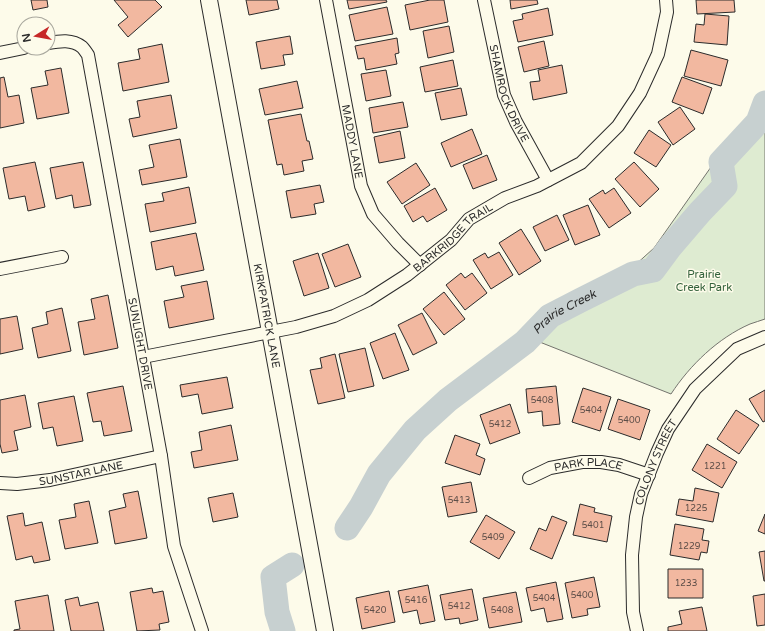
<svg xmlns="http://www.w3.org/2000/svg" width="765" height="631" viewBox="0 0 765 631" font-family="'Varela Round',sans-serif">
	<style>
		.green { fill: #deebd1; stroke: #74746e }
		.lines { fill: none; stroke-linecap: round; stroke-linejoin: round }
		.river { stroke: #c7d0d0; stroke-width: 25 }
		.building { fill: #f2b8a0; stroke: #2b2b2b }
		.minor-casing { stroke: #2b2b2b; stroke-width: 14 }
		.tertiary-casing { stroke: #2b2b2b; stroke-width: 18 }
		.minor { stroke: #fdfbea; stroke-width: 12 }
		.tertiary { stroke: #fdfbea; stroke-width: 16 }
		.labels { text-anchor: middle; dominant-baseline: central; stroke-width: 3; stroke-linejoin: round; paint-order: stroke }
		.number-label { font-size: 9px; fill: #5d4e48 }
		.street-label { font-size: 11px; fill: #2b2b2b; stroke: #fdfbea }
		.park-label { font-size: 11px; fill: #34623c; stroke: #fdfbea }
		.water-label { font-size: 12px; font-style: italic; fill: #2b2b2b; stroke: #fdfbea }
	</style>
	<rect width="100%" height="100%" fill="#fdfbea"/>
	<path class="green" d="M765 105V319C760 321 755 322 750 324 718 338 690 365 671 394L527 337 579 296 623 276 654 248 711 167Z"/>
	<g class="lines">
		<g class="river">
			<path id="s1" d="M347 528 361 507 379 474 415 430 448 400 525 342 550 316 581 300 633 274 653 270 670 247 700 212 725 186 721 162 758 122 765 103"/>
			<path d="M283 631 277 612 273 577 292 565"/>
		</g>
	</g>
	<path class="building" d="M31 0H47L48 7 33 10Z
		M114 0H155L162 7 128 37 118 25 128 17Z
		M246 0H277L279 9 249 15Z
		M347 0H386L387 2 349 9Z
		M430 0H444L448 22 410 30 405 5Z
		M510 0H537L538 4 511 9Z
		M696 0H734L735 12 697 14Z
		M387 7 393 34 355 41 349 15Z
		M548 8 553 35 518 42 513 21 523 19 522 14Z
		M705 14 729 16 727 45 694 42 696 24 704 25Z
		M449 26 454 52 428 58 423 31Z
		M290 36 293 54 283 55 285 65 261 69 256 42Z
		M397 38 399 53 395 54 397 64 366 70 364 58 358 59 355 46Z
		M544 41 549 66 524 72 518 47Z
		M162 44 169 82 123 91 118 63 140 59 138 49Z
		M691 50 728 60 721 86 684 76Z
		M453 60 458 86 425 92 420 67Z
		M562 65 567 93 533 100 530 82 540 81 538 70Z
		M61 68 69 113 37 119 31 88 48 85 45 71Z
		M386 70 391 96 366 101 361 74Z
		M4 77 8 97 19 95 24 123 0 128V78Z
		M682 77 712 88 703 114 672 102Z
		M297 81 303 108 265 115 259 89Z
		M461 88 467 115 441 120 435 93Z
		M171 95 177 128 133 137 129 119 140 117 137 101Z
		M403 102 408 127 373 133 369 108Z
		M680 107 695 129 673 145 658 122Z
		M301 114 307 141H309L313 159 302 161 304 171 284 175 282 164 277 165 268 120Z
		M472 129 482 154 451 167 441 143Z
		M649 130 671 145 656 167 634 153Z
		M400 131 405 158 379 163 374 137Z
		M180 139 187 177 142 185 139 170 154 167 149 145Z
		M487 155 497 180 473 189 463 165Z
		M35 162 45 207 28 211 25 196 9 199 3 168Z
		M83 162 91 205 74 208 72 195 56 199 50 168Z
		M634 162 659 189 640 207 615 179Z
		M416 163 430 185 402 204 387 182Z
		M320 185 324 202 314 204 316 214 291 218 286 191Z
		M189 187 196 223 150 232 145 204 164 201 162 193Z
		M435 188 447 210 427 222 423 216 413 222 404 206Z
		M614 188 631 213 609 228 589 199 603 190 605 194Z
		M588 205 600 235 575 245 563 215Z
		M557 215 569 240 545 251 533 227Z
		M521 229 541 261 519 275 499 243Z
		M196 233 204 270 175 276 173 266 156 270 151 242Z
		M348 244 361 277 335 287 322 254Z
		M499 252 513 275 491 289 473 260 485 253 488 258Z
		M318 253 329 288 304 296 293 261Z
		M461 273 465 278 472 273 487 293 465 310 446 285Z
		M207 281 214 319 169 328 164 301 184 297 181 286Z
		M444 292 465 319 444 335 423 309Z
		M108 295 118 348 84 355 78 322 95 319 91 299Z
		M62 308 71 351 38 358 32 328 48 324 46 312Z
		M422 313 437 343 413 355 398 325Z
		M17 316 23 349 0 354V319Z
		M395 333 409 370 383 379 370 343Z
		M365 348 374 386 348 392 339 354Z
		M335 354 345 398 318 404 310 370 322 368 320 358Z
		M227 377 233 408 202 414 198 394 182 397 180 385Z
		M123 386 132 431 104 436 101 421 93 422 87 393Z
		M556 386 560 424 543 426 542 411 528 413 526 389Z
		M583 388 611 397 600 431 572 422Z
		M765 390V421L763 422 749 399Z
		M25 395 31 427 14 431 18 450 2 453 0 444V400Z
		M74 396 83 441 57 446 53 427 43 429 38 403Z
		M618 399 650 410 640 440 608 429Z
		M510 404 520 433 490 444 480 415Z
		M736 410 759 425 739 454 717 439Z
		M231 425 238 460 194 468 191 452 202 450 199 432Z
		M455 435 480 444 476 455 485 459 480 475 445 463Z
		M707 444 737 462 722 488 692 470Z
		M471 482 477 512 448 517 442 487Z
		M695 488 719 493 713 522 676 515 679 499 693 501Z
		M138 491 147 538 115 544 109 511 126 507 123 494Z
		M233 493 238 517 213 522 208 498Z
		M89 501 98 543 65 549 59 520 76 517 74 504Z
		M580 504 595 508 594 512 612 516 607 542 573 535Z
		M23 513 25 526 42 522 50 560 34 563 32 556 16 560 7 516Z
		M765 514V534L758 531Z
		M486 515 515 532 499 559 470 542Z
		M552 516 567 522 552 559 530 549 539 528 546 531Z
		M675 524 704 529 702 540 709 541 707 553 701 552 699 560 670 555Z
		M765 551V581H764L759 552Z
		M668 569H703V598H668Z
		M594 577 600 607 587 609 588 615 572 618 565 583Z
		M556 582 563 619 547 622 544 608 531 611 526 588Z
		M428 585 435 621 420 624 417 610 403 613 398 591Z
		M152 588 153 593 163 591 169 622 159 624 160 630 137 631 130 592Z
		M472 589 478 620 460 624 459 618 445 620 440 595Z
		M389 591 395 622 362 629 356 598Z
		M516 592 522 622 489 628 483 598Z
		M765 594V625L757 626 753 596Z
		M48 595 54 631H14V630L20 629 15 601Z
		M78 597 80 606 98 602 104 631H71L65 600Z
		M702 607 707 631H668V627L682 624 679 611Z"/>
	<g class="lines">
		<defs>
			<g id="minor">
				<path id="s2" d="M326 0 361 186 373 214 398 243 420 265"/>
				<path id="s3" d="M484 0 504 95 516 122 548 180"/>
				<path id="s4" d="M48 43C60 41 72 39 82 47 84 49 86 52 88 55L161 456 174 546 202 631"/>
				<path d="M0 53 24 48"/>
				<path d="M0 269 62 257"/>
				<path id="s5" d="M143 357 296 327 334 316 368 300 407 275 451 240 469 219 505 198 537 186 581 163 618 126 640 93 658 54 667 12 666 0"/>
				<path id="s6" d="M529 478 550 468 582 462H601L619 465 649 475"/>
				<path id="s7" d="M0 483 17 484 50 480 161 456"/>
				<path id="s8" d="M637 631 633 612 632 555 636 517 641 494 657 453 668 429 695 389 737 349 765 337"/>
			</g>
			<g id="tertiary">
				<path id="s9" d="M209 0 325 631"/>
			</g>
		</defs>
		<use href="#minor" class="minor-casing"/>
		<use href="#tertiary" class="tertiary-casing"/>
		<use href="#minor" class="minor"/>
		<use href="#tertiary" class="tertiary"/>
	</g>
	<g class="labels">
		<g class="number-label">
			<text x="542" y="400">5408</text>
			<text x="591" y="410">5404</text>
			<text x="629" y="420">5400</text>
			<text x="500" y="424">5412</text>
			<text x="715" y="466">1221</text>
			<text x="459" y="500">5413</text>
			<text x="696" y="508">1225</text>
			<text x="593" y="525">5401</text>
			<text x="493" y="537">5409</text>
			<text x="689" y="546">1229</text>
			<text x="686" y="583">1233</text>
			<text x="582" y="595">5400</text>
			<text x="544" y="598">5404</text>
			<text x="416" y="600">5416</text>
			<text x="459" y="606">5412</text>
			<text x="375" y="610">5420</text>
			<text x="502" y="610">5408</text>
		</g>
		<g class="street-label">
			<text stroke="none"><textPath href="#s3" startOffset="97">SHAMROCK DRIVE</textPath></text>
			<text stroke="none"><textPath href="#s2" startOffset="144">MADDY LANE</textPath></text>
			<text stroke="none"><textPath href="#s5" startOffset="339">BARKRIDGE TRAIL</textPath></text>
			<text stroke="none"><textPath href="#s9" startOffset="321">KIRKPATRICK LANE</textPath></text>
			<text stroke="none"><textPath href="#s4" startOffset="339">SUNLIGHT DRIVE</textPath></text>
			<text stroke="none"><textPath href="#s8" startOffset="173">COLONY STREET</textPath></text>
			<text stroke="none"><textPath href="#s6" startOffset="62">PARK PLACE</textPath></text>
			<text stroke="none"><textPath href="#s7" startOffset="82">SUNSTAR LANE</textPath></text>
		</g>
		<g class="park-label">
			<text x="704" y="274">Prairie<tspan x="704" dy="13">Creek Park</tspan></text>
		</g>
		<g class="water-label">
			<text stroke="none"><textPath href="#s1" startOffset="311">Prairie Creek</textPath></text>
		</g>
	</g>
	<g transform="translate(36 36) rotate(259)"><circle r="19" fill="#fdfbea" stroke="#a9a89e"/>
	<path d="M0-3L7 15L0 10L-7 15Z" fill="#c62828"/>
	<text y="-6" font-size="11" font-weight="bold" text-anchor="middle" fill="#2b2b2b">N</text>
	</g>
</svg>
